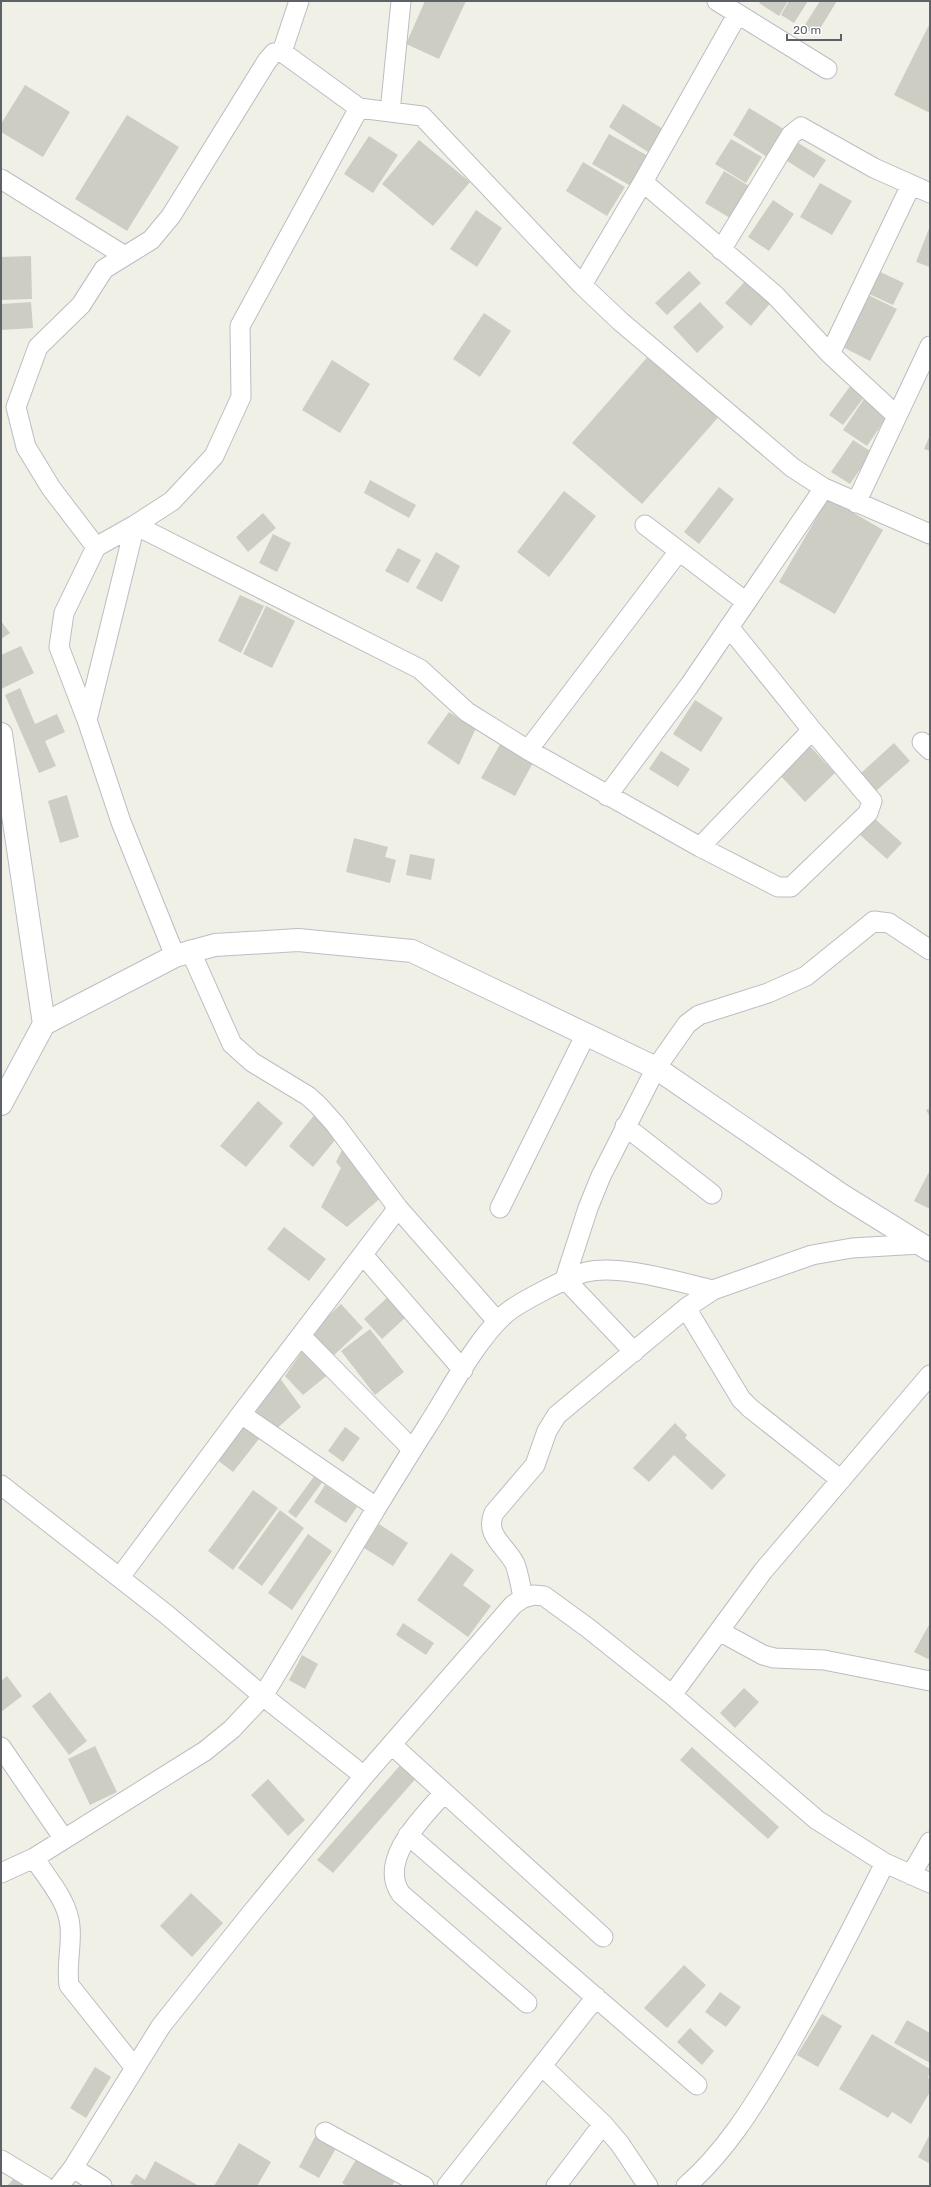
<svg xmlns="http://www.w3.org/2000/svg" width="931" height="2187" viewBox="0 0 931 2187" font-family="Rubik,sans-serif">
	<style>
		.building { fill: #cecdc4 }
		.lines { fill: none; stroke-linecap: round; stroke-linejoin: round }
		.minor-casing { stroke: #babdc2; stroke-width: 21 }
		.secondary-casing { stroke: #bbbec5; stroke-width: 24 }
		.minor { stroke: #fff; stroke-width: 19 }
		.secondary { stroke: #fff; stroke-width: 22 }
	</style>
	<rect width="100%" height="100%" fill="#f1f0e6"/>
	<path class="building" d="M425 1H466L439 59 406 44Z
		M761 1H788L779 16 759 3Z
		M789 1H808L794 23 781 15Z
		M820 1H837L816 35 803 28Z
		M930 23V113L894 95Z
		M25 85 70 112 43 157 1 132V124Z
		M623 104 663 129 648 152 609 127Z
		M749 108 787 131 770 159 733 135Z
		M127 115 179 147 127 231 75 199Z
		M609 134 648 156 631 186 592 164Z
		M369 136 398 155 373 193 344 174Z
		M731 139 762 157 746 183 715 164Z
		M419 140 470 182 433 226 382 184Z
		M795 141 826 160 814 178 784 159Z
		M583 162 625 187 607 216 566 191Z
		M724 171 749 186 730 218 705 203Z
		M820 183 852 201 832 235 800 217Z
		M773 200 794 214 769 251 748 237Z
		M476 210 502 228 477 267 450 249Z
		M930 226V267L916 262Z
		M31 256 32 299 1 300V257Z
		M689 271 701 283 667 315 655 303Z
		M878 271 904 283 893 305 867 293Z
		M749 277 772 301 751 326 725 303Z
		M866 294 897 309 870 361 839 345Z
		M31 302 33 328 1 330V304Z
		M700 302 724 327 697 353 673 327Z
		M484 313 511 331 480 377 453 359Z
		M651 353 721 414 642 504 572 443Z
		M332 360 370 384 340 433 302 410Z
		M851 385 865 396 843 425 829 415Z
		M864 399 888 415 867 446 843 430Z
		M930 435V451L924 449Z
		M853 440 872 452 850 484 831 472Z
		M370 480 416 505 409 518 364 493Z
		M719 487 734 499 699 544 684 532Z
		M564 491 596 516 549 577 517 552Z
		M828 498 883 530 835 614 779 582Z
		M263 513 276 528 248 552 236 537Z
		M273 534 291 543 277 572 259 563Z
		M398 548 421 560 408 583 385 571Z
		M436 552 460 566 442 602 416 588Z
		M240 595 264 606 241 653 218 641Z
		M266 606 295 621 272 668 243 654Z
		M1 621 10 633 1 639Z
		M21 646 34 673 1 689V655Z
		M20 688 35 724 57 714 65 732 45 741 56 766 39 773 5 695Z
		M695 700 723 718 701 752 673 734Z
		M449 712 461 720 462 715 476 728 459 765 427 743Z
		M502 741 535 759 515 796 481 778Z
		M894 743 910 761 876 791 861 773Z
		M808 744 835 773 805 802 778 773Z
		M661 751 690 769 678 787 649 769Z
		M67 795 79 837 60 843 48 801Z
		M874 818 902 843 887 859 859 834Z
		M354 838 388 847 385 857 396 860 390 883 346 872Z
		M410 854 435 859 431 880 406 875Z
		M258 1101 283 1123 246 1167 220 1146Z
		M930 1108V1117L926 1110Z
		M316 1113 340 1134 313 1167 289 1146Z
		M343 1148 384 1195 347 1227 321 1207 341 1168 336 1162Z
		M930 1170V1209L914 1201Z
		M284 1227 326 1259 309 1281 267 1249Z
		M389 1296 407 1316 382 1339 364 1319Z
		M341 1304 363 1328 331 1358 309 1334Z
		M370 1329 404 1372 375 1395 341 1351Z
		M305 1347 330 1373 303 1395 285 1376Z
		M279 1377 301 1407 273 1432 256 1412Z
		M675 1423 687 1435 685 1438 726 1475 712 1490 674 1455 649 1482 633 1468Z
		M242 1426 259 1439 233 1472 216 1459Z
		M345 1427 360 1438 343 1462 328 1451Z
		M318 1471 326 1477 296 1518 288 1512Z
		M325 1485 357 1507 346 1523 314 1502Z
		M253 1490 278 1508 233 1570 208 1551Z
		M280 1510 304 1528 262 1586 238 1568Z
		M379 1524 408 1543 393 1566 364 1548Z
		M308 1534 332 1551 292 1610 268 1593Z
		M451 1553 474 1570 463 1585 491 1606 468 1637 417 1600Z
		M403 1623 434 1643 426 1655 396 1635Z
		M930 1623V1660L914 1652Z
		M302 1655 318 1664 305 1689 289 1680Z
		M7 1676 22 1696 1 1712V1681Z
		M744 1688 759 1702 735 1728 720 1713Z
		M50 1692 87 1741 69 1755 32 1706Z
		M95 1746 117 1792 90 1805 68 1759Z
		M692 1747 779 1827 768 1839 680 1760Z
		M403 1762 418 1776 333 1873 317 1860Z
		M268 1779 305 1820 288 1836 251 1795Z
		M191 1893 223 1923 192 1957 160 1926Z
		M684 1965 706 1985 667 2028 644 2008Z
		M720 1992 741 2007 726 2027 705 2012Z
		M822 2014 842 2026 818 2067 797 2055Z
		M907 2020 930 2033V2063L894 2043Z
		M690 2028 714 2051 702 2065 677 2042Z
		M872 2034 930 2069 928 2078 930 2079V2092L911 2124 892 2112 888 2118 839 2089Z
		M95 2067 111 2077 86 2118 70 2108Z
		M318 2131 339 2143 319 2178 299 2167Z
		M930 2134V2164L918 2157Z
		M239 2143 271 2162 257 2186H214Z
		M360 2153 398 2175 392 2186H347L342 2183Z
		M155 2161 199 2186H135L130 2183 136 2174 145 2180Z
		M17 2175 30 2186H7Z"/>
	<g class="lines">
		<defs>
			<path id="minor" d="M717 1 827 69
				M282 52 299 1
				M390 112 401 1
				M1 179 125 256 104 269 81 305 38 347 16 407 26 447 51 488 96 547 135 525 172 501 214 456 241 397 240 326 359 108 422 116 582 285 620 321 793 468 824 488 930 534
				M643 182 775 295 830 354 897 416
				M721 250 791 135 801 127 874 168 930 193
				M125 256 151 240 171 216 267 61 274 53 282 52 359 108
				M582 285 643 182 737 15
				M830 354 911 185
				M856 503 930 346
				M135 525 420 669 467 712 528 750 700 847 778 887H791L868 813 872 801 812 730 729 627
				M135 525 87 720 121 822 175 956
				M645 525 746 602
				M87 720 59 647 64 613 96 547
				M922 742 930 750
				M528 750 679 551
				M607 796 689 686 824 488
				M700 847 812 730
				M190 950 232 1044 252 1062 308 1096 318 1105 335 1124 398 1208 497 1321
				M625 1126 712 1194
				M500 1208 586 1034
				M363 1255 463 1370
				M686 1308 741 1399 750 1408 841 1480
				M301 1336 412 1449
				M634 1352 565 1279 588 1208 601 1176 656 1068 687 1024 699 1015 768 993 806 976 874 921 889 923 930 950
				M241 1414 376 1507
				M1 1485 166 1614 263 1696 364 1776
				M120 1577 241 1414 398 1208
				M523 1598C521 1587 519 1575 515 1564 506 1546 484 1535 494 1513L535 1465 547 1431 557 1415 686 1308 713 1290 812 1255 852 1248 920 1244
				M719 1631 763 1655 774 1658 824 1660 930 1681
				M672 1695 817 1820 885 1863 930 1883
				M392 1745 603 1937
				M1 1747 64 1839
				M444 1793C423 1817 377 1860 401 1894L527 2003
				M408 1835 697 2085
				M34 1858C47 1878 68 1901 70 1926 72 1946 66 1965 69 1985L135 2068
				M1 1873 34 1858 205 1751 232 1729 263 1696C318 1606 371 1514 428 1425 449 1392 475 1342 503 1316 516 1303 569 1277 586 1272 621 1264 678 1282 713 1290
				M911 1875 930 1842
				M542 2066 603 2124 620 2144 648 2186
				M325 2132 424 2186
				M1 2160 44 2186
				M73 2168 102 2186
				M59 2186 73 2168 161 2026 249 1916 364 1776 513 1605 523 1598 534 1595 544 1596 588 1628 672 1695 763 1571 930 1375
				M447 2186 596 1997
				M556 2186 603 2124
				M686 2186C725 2152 753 2107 779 2063 817 1998 851 1930 885 1863"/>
			<path id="secondary" d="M1 734 44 1024 1 1104
				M44 1024 175 956 215 945 298 940 412 951 656 1068 840 1194 930 1250"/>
		</defs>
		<use href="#minor" class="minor-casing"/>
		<use href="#secondary" class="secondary-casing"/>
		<use href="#minor" class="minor"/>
		<use href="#secondary" class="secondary"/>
	</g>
	<rect width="931" height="2187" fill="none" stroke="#5d6168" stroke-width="4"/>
	<path d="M787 34v6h54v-6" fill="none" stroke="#5d6168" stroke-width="2"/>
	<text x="793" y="34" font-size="12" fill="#5d6168" stroke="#ffffff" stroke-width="3" paint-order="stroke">20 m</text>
</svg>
